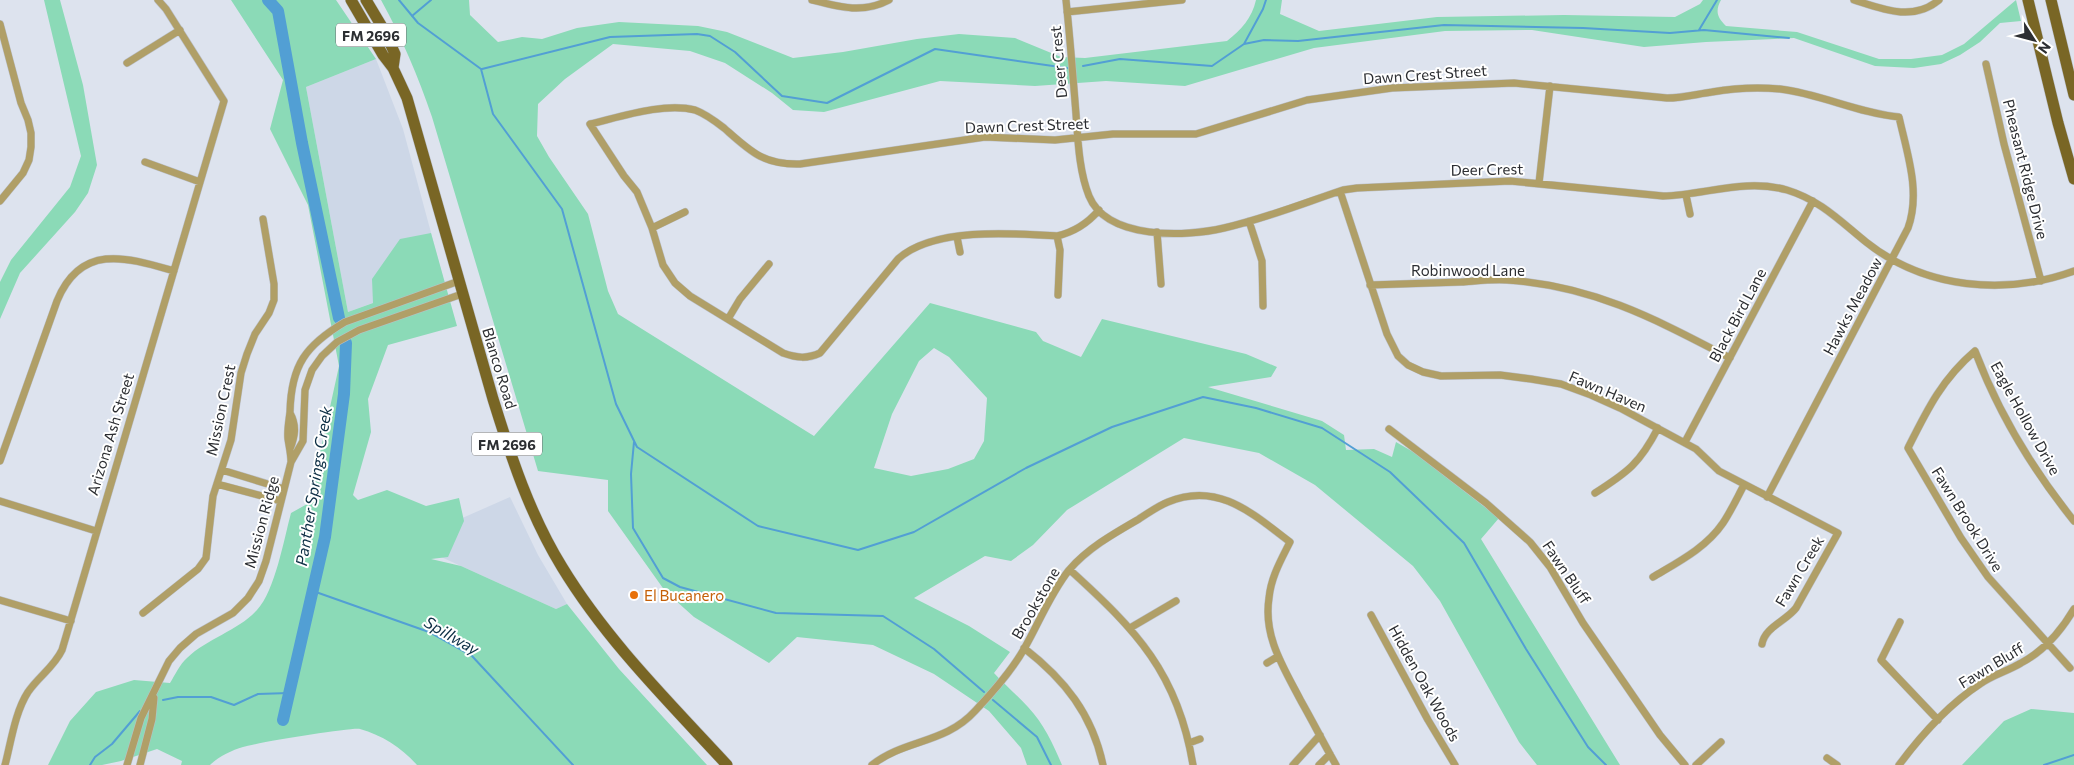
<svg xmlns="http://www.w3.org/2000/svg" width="2074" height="765" viewBox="0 0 2074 765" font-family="Commissioner,sans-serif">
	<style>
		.built { fill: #cdd7e7 }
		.green { fill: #8bdab7; fill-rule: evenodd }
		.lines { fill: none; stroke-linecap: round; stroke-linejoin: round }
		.stream { stroke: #529fd4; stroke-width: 2 }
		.river { stroke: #529fd4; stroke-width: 12 }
		.street-casing { stroke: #babfc8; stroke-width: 8 }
		.primary-casing { stroke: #babfc8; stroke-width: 12 }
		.street { stroke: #b09f67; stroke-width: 7 }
		.primary { stroke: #796625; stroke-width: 11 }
		.food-dot { fill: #e8710a; stroke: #fff; stroke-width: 2 }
		.labels { text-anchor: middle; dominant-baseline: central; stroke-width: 4; stroke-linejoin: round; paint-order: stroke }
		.shield { fill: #fff; stroke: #6b6d70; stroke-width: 1 }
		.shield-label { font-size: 14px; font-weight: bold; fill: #2c2e32 }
		.street-label { font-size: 15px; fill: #2c2e32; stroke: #fff }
		.food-label { font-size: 15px; fill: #c56008; stroke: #fff; text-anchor: start }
		.water-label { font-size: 16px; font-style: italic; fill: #0c2e44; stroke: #fff }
	</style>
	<rect width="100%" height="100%" fill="#dde3ee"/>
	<path class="built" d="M376 59 403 129 443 277 348 312 306 87Z
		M510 497 538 555 567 604 556 609 408 542Z"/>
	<path class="green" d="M44 0H60L83 85 97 165 88 193 75 212 20 273 0 319V282L11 260 70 187 81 156Z
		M231 0H336L376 59 306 87 348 312 373 303 372 279 400 239 431 233 457 326 388 345 368 399 371 432 353 495 358 500 387 490 426 506 459 498 464 521 448 557 431 559 461 566 556 609 567 604 619 669 707 765H417C402 748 382 735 360 729 353 727 255 743 243 747 232 750 218 757 210 765H181L182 761 157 749 121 761 102 765H48L70 721 96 692 134 680 170 683C175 675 180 664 187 658 208 638 238 631 257 610 275 591 284 539 291 513L309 503 339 366 308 205 270 129 283 80Z
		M381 0H469L470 15 498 42 522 37 542 39 577 28 619 22 698 26 727 32 793 58 843 52 917 39 959 34 1015 38 1061 57 1085 58 1227 41C1241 30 1252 18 1256 0H1282L1280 14 1319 31 1437 17 1564 15 1675 17 1700 4 1703 0H1721C1715 11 1717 17 1726 26L1797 32 1879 59H1911L1942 55 1964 44 2016 0 2021 21 2000 23 1980 42 1960 55 1941 64 1914 68 1875 66 1794 38 1706 42 1644 47 1532 30 1445 31 1314 48 1185 86 1106 81 1035 86 940 81 824 112 793 110 772 93 725 63 690 51 613 44 565 79 538 104 537 136 549 157 588 214 608 291 618 314 814 436 930 303 1036 332 1043 341 1081 357 1102 319 1246 354 1277 367 1271 377 1208 387 1322 421 1344 435 1346 450 1374 449 1392 457 1396 442 1415 453 1499 518 1481 539 1620 765H1537L1519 742 1440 601 1413 566 1315 485 1259 453 1184 438 1067 510 1033 545 1011 561 985 556 914 598 969 626 1010 652 994 673C1005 685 1017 695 1028 707 1044 724 1053 744 1062 765H1027L1021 748 989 711 934 674 873 645 797 637 769 663 694 617 665 591 608 511V480L538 471 432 117C418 76 402 38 381 0ZM934 348 949 357 987 398 984 441 974 459 948 469 911 476 874 468 892 414 919 361Z
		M2031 709 2074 713V765H1962L2004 721Z"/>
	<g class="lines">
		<path class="stream" d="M399 0 418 23 481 69 493 114 562 209 616 404 637 447 758 526 858 550 914 532 1026 468 1112 427 1203 397 1256 408 1322 428 1390 472 1464 543 1526 649 1588 747 1606 765
			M412 16 431 0
			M1699 30 1717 0
			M1244 44 1264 40 1298 41 1444 25 1583 28 1670 33 1704 30 1789 38
			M1083 66 1120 59 1212 66 1244 44 1263 9 1266 0
			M482 69 610 37 697 34 710 36 735 52 782 96 827 103 935 49 1067 68
			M634 442 631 474 633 528 663 578 680 587 776 613 883 616 934 649 984 692
			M313 591 429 632 472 656 573 765
			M163 700 178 697H211L234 705 258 694 289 693
			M993 700 1037 737 1051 765
			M90 765 95 757 112 744 140 711
			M2044 765 2074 755"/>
		<path class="river" d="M268 0 278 11 302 143 339 318
			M283 720 325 537 344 394 346 343"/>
		<defs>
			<path id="street" d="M812 0C839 7 863 14 889 0
				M1066 0C1070 38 1073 76 1076 114 1078 141 1079 171 1089 196 1107 240 1186 237 1224 228 1264 219 1304 203 1343 190L1357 188 1510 181 1663 196C1705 195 1745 178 1787 190 1820 200 1840 221 1866 242 1925 289 2005 296 2074 271
				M1854 0C1882 9 1913 22 1939 0
				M1067 12 1182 0
				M0 24 21 103 28 120 31 133V147L29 160 23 173 0 201
				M127 63 180 30
				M1986 64 2004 144 2041 281
				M145 162 200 182
				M1539 183 1550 86
				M1340 191 1387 334 1398 356 1408 365 1423 372 1441 376 1500 375 1531 379 1561 384 1591 395 1620 408 1696 449 1719 471 1838 533 1796 608C1786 621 1765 627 1762 644
				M1686 195 1690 214
				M1099 210C1088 223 1074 232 1057 236 1013 233 933 227 898 259L820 353C807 359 797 358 783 353L690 296 675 283 663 265 652 228 637 192 624 176 590 124C620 117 664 102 695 110 706 114 715 121 724 128 750 151 763 165 800 164L985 137 1055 140 1113 134H1196L1307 100 1392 88 1514 83 1667 98C1683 98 1697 94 1712 92 1735 88 1757 87 1780 89 1821 94 1858 113 1899 117 1907 153 1921 192 1908 228L1767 497
				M1249 221 1262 261 1263 306
				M652 228 685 212
				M1157 232 1161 284
				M1057 236 1060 250 1058 295
				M957 237 960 252
				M1370 285C1401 284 1431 283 1461 282 1476 281 1492 279 1507 280 1594 286 1655 319 1730 358
				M728 319 740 299 769 264
				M290 413C297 426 295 436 290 449
				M1389 429 1486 503 1530 542 1550 567 1583 623 1660 735 1685 765
				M1685 442 1813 201
				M0 461 57 301C81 243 126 257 174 271
				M291 462C291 454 289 446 288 439 287 430 289 421 290 412 291 365 306 345 345 322L459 281
				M222 470 284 489
				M217 484 281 501
				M1595 493C1628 472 1640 463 1658 428
				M0 501 96 531
				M1070 570C1136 630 1178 673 1193 765
				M1653 577C1678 562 1706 548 1723 523 1731 511 1737 498 1744 485
				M0 600 71 621
				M143 613 198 569 206 558 213 496 231 440 241 373 247 354 255 334 269 313 274 300V284L263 219
				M1371 615 1428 720 1455 765
				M1900 622 1881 660 1938 720
				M1130 628 1176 601
				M1024 648C1065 680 1092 714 1103 765
				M1267 663 1277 657
				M2070 668 1988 577 1961 538 1908 448C1927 410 1942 379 1975 351 1998 412 2033 470 2074 521
				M1189 743 1200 739
				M1827 758 1837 765
				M5 765C11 742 15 712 28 692 39 676 54 667 62 650L224 101 166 9 158 0
				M127 765 141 718 169 661 180 648 196 634 233 613 248 598 259 581 266 561 291 462 303 441 305 390 312 370 322 356 337 342 359 330 462 294
				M140 765 152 719 154 698
				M872 765C905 739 945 744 975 711 993 692 1011 672 1024 649 1039 623 1050 594 1069 570 1088 548 1113 534 1139 519 1148 513 1158 506 1168 502 1218 481 1253 514 1290 542 1281 560 1271 577 1269 598 1263 637 1284 668 1301 701 1313 722 1324 744 1336 765
				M1293 765 1320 735
				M1319 765 1330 754
				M1696 765 1721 742
				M1899 765C1922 734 1948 705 1980 684 1992 675 2008 671 2021 663 2044 651 2061 631 2074 609"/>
			<path id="primary" d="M351 0 383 55 393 68 407 98 493 399C511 457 530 515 562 567 607 641 669 702 727 765
				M366 0 384 30 395 54 393 68
				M2028 0 2058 123 2074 179
				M2051 0 2074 95"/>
		</defs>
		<use href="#street" class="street-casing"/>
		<use href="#primary" class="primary-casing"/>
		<use href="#street" class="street"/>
		<use href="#primary" class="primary"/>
	</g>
	<circle class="food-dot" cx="634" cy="595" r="5"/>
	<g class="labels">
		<g class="shield">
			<rect x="336" y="23.5" width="70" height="23" rx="4"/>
			<rect x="472" y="432.5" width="70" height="23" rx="4"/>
		</g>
		<g class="shield-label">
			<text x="371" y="35">FM 2696</text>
			<text x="507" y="444">FM 2696</text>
		</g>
		<g class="street-label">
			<text transform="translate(1058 62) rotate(-95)">Deer Crest</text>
			<text transform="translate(1425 74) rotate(-4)">Dawn Crest Street</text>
			<text transform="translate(1027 125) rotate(-2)">Dawn Crest Street</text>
			<text transform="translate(1487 169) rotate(-1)">Deer Crest</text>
			<text transform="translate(2026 169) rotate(76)">Pheasant Ridge Drive</text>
			<text x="1468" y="270">Robinwood Lane</text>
			<text transform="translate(1852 306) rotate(-62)">Hawks Meadow</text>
			<text transform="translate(1737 315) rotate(-62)">Black Bird Lane</text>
			<text transform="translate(500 368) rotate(73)">Blanco Road</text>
			<text transform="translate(1608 391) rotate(23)">Fawn Haven</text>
			<text transform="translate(220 410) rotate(-78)">Mission Crest</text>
			<text transform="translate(2026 418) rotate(61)">Eagle Hollow Drive</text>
			<text transform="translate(110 434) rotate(-73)">Arizona Ash Street</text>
			<text transform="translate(1968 519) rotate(58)">Fawn Brook Drive</text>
			<text transform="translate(261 522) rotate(-75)">Mission Ridge</text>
			<text transform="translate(1799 571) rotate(-59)">Fawn Creek</text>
			<text transform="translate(1567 572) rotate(56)">Fawn Bluff</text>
			<text transform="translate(1035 603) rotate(-60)">Brookstone</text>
			<text transform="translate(1991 665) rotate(-31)">Fawn Bluff</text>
			<text transform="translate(1425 683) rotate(61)">Hidden Oak Woods</text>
		</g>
		<g class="food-label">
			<text x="644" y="595">El Bucanero</text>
		</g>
		<g class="water-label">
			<text transform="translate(313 486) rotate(-81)">Panther Springs Creek</text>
			<text transform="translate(452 635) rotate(30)">Spillway</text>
		</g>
	</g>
	<g transform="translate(2034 40) rotate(126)" stroke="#ffffff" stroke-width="4" paint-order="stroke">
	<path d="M0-4L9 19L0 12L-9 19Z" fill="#2c2e32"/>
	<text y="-8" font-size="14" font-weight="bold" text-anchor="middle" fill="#2c2e32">N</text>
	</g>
</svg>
